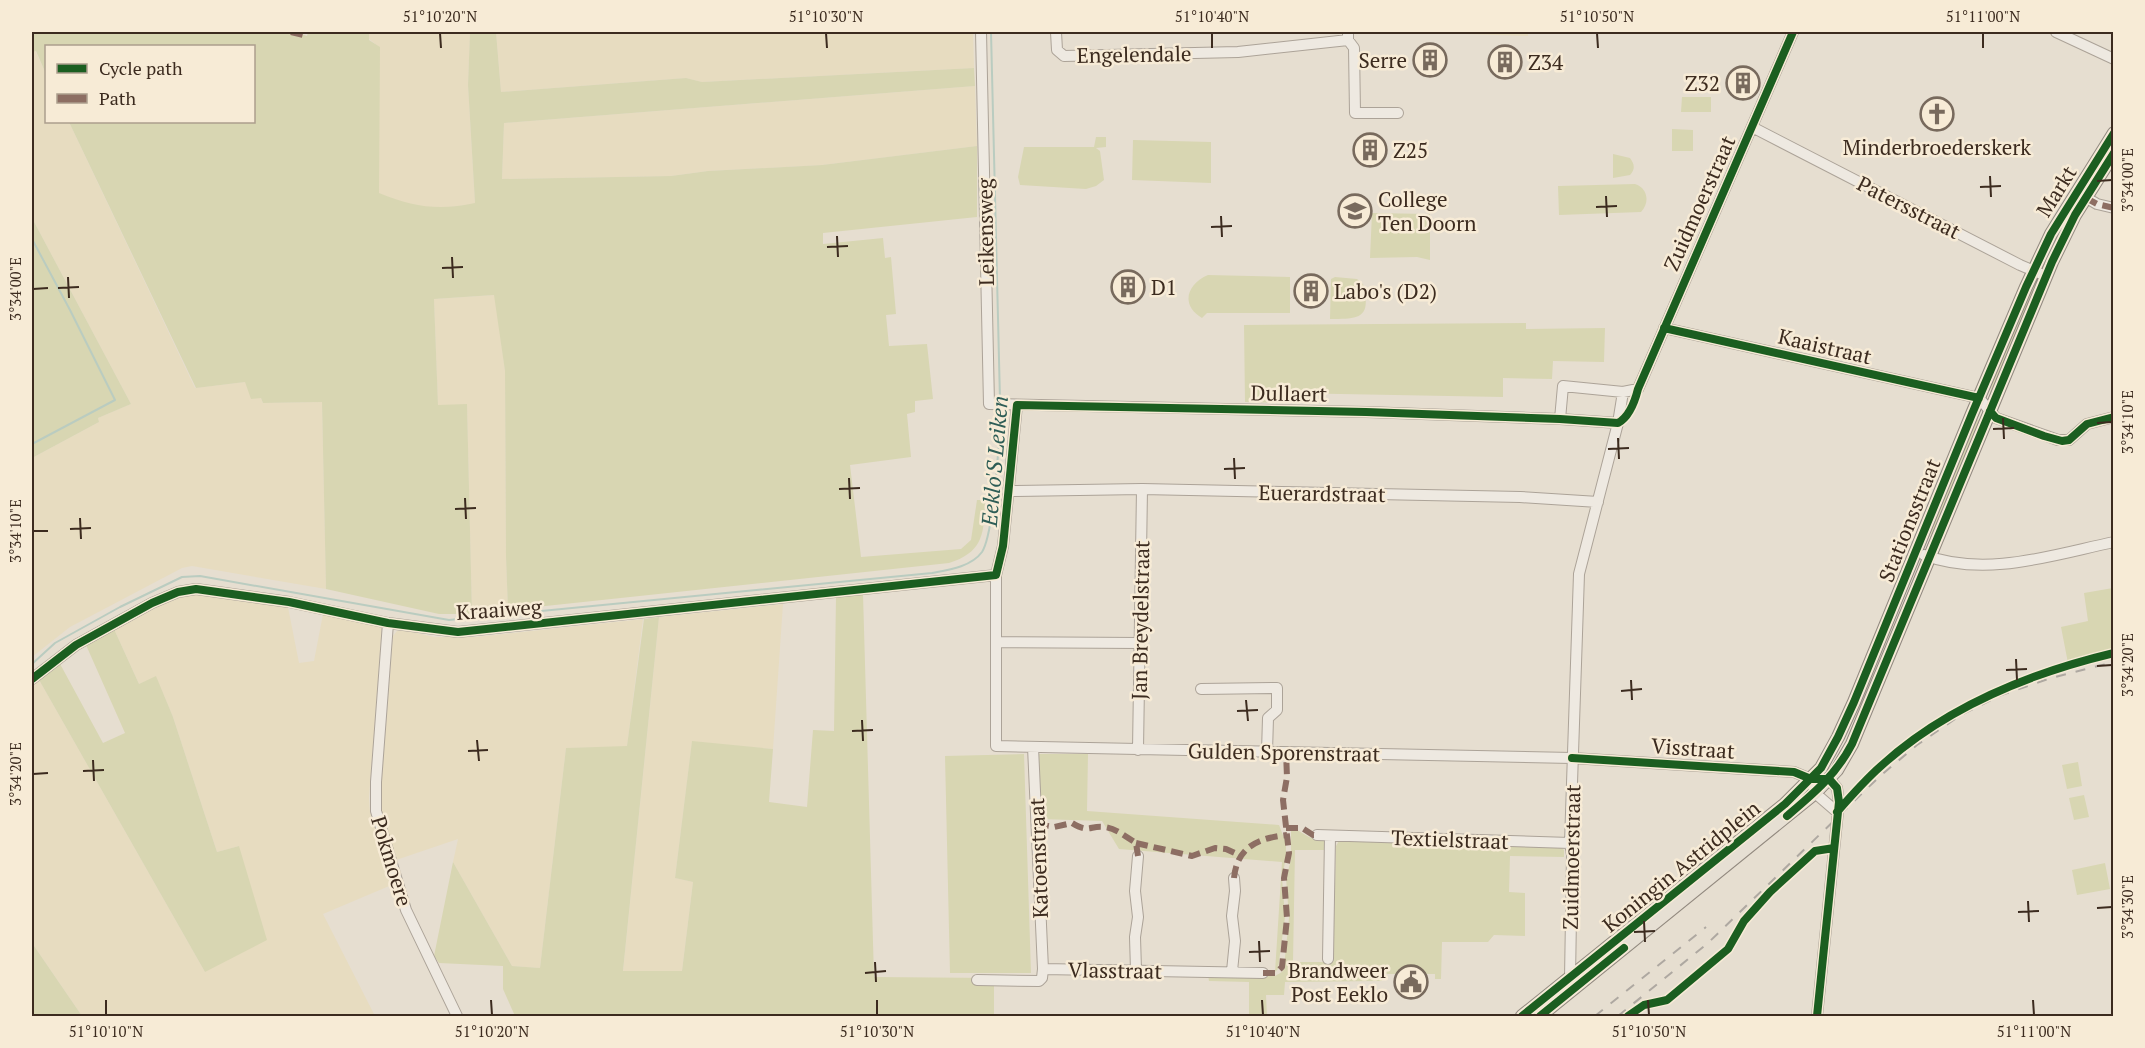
<svg xmlns="http://www.w3.org/2000/svg" width="2145" height="1048" viewBox="0 0 2145 1048" font-family="'PT Serif',serif">
	<style>
		.farmland { fill: #e7dcc0 }
		.green { fill: #d8d6b2 }
		.lines { fill: none; stroke-linecap: round; stroke-linejoin: round }
		.stream { stroke: #baccc0; stroke-width: 2 }
		.minor-casing { stroke: #aca398; stroke-width: 12 }
		.major-casing { stroke: #92897f; stroke-width: 14 }
		.minor { stroke: #eee9e1; stroke-width: 10 }
		.major { stroke: #e6dfd3; stroke-width: 12 }
		.rail { stroke: #aea8a1; stroke-width: 2; stroke-dasharray: 10 10; stroke-linecap: butt }
		.quiet { stroke: #8d6e63; stroke-width: 6; stroke-dasharray: 12 6; stroke-linecap: butt }
		.cycleway-casing { stroke: #f7ebd6; stroke-width: 11 }
		.cycleway { stroke: #1b5e20; stroke-width: 8 }
		.ticks { fill: none; stroke: #3c2b1f; stroke-width: 2 }
		.labels { text-anchor: middle; dominant-baseline: central; stroke-width: 5; stroke-linejoin: round; paint-order: stroke }
		.street-label { font-size: 21px; fill: #3c2b1f; stroke: #f7ebd6 }
		.poi-label { font-size: 21px; fill: #3c2b1f; stroke: #f7ebd6; text-anchor: start }
		.water-label { font-size: 22px; font-style: italic; fill: #2e5d56; stroke: #f7ebd6 }
		.neatline { fill: none; stroke: #3c2b1f; stroke-width: 2 }
		.ticks-label { font-size: 15px; text-anchor: middle; fill: #3c2b1f }
	</style>
	<rect width="100%" height="100%" fill="#e6ded0"/>
	<path class="farmland" d="M369 32H470L468 85 475 204 442 208 425 207 409 204 379 194V47L369 39Z
		M496 32H973L974 68 702 82 686 78 501 92Z
		M1406 32H1528V36Z
		M35 50 46 74V122H69L195 388 245 382 261 398 263 403 322 402 326 589 192 566 182 568 70 627 32 657V458L99 422 98 418 131 404 32 218V52Z
		M975 86 977 146 822 165 708 171 671 176 502 179 504 123Z
		M495 295 505 371 506 557 508 610 472 614 467 405 438 406 434 299Z
		M193 593 288 607 299 663 314 661 323 614 382 626 369 798 370 812 394 884 323 914 375 1016H82L32 943V685L38 678 205 972 239 846 217 852 173 717 156 677 139 684 114 629 177 597Z
		M783 604 773 749 692 742 675 878 693 882 682 971 623 972 659 617Z
		M643 619 627 747 566 748 540 968 512 966 453 862 458 839 396 860 384 822 380 802 393 636 397 631 403 630 435 637H475Z"/>
	<path class="green" d="M32 32 43 33 47 32H296L307 36 308 32H369V40L380 47 379 193C413 207 439 211 475 203L468 85 470 32H496L501 92 686 78 702 82 974 68 975 86 504 123 502 179 671 176 708 171 822 165 977 146V217L823 233V244L883 238 885 258 891 257 896 314 886 315 889 346 927 344 933 399 915 401V412L907 414 911 457 850 465 861 557 961 549 971 540 977 500H985C984 533 984 552 949 563L508 610 506 557 505 371 494 295 434 299 438 405 467 404 472 614H439L326 589 322 402 263 403 261 398 251 399 245 382 196 388 69 122H254V46H46V74L36 51 32 52Z
		M1682 97H1711V112H1681Z
		M1672 129 1693 130V151H1672Z
		M1096 137H1106V147L1096 148 1100 151 1104 180 1096 186 1086 189 1020 185 1018 177 1024 147H1094Z
		M1133 140 1211 142V183L1132 180Z
		M1613 154 1630 158C1635 165 1635 169 1630 175L1613 178Z
		M1635 184C1648 188 1650 203 1641 212L1559 215 1558 186Z
		M1372 213 1430 214V260L1417 257 1370 258Z
		M32 218 131 404 98 418 99 422 32 458Z
		M1208 275 1290 277V313H1207L1202 318C1180 305 1187 284 1208 275Z
		M1335 277 1357 279 1363 284C1372 319 1359 319 1330 319L1331 279Z
		M2036 279 2040 281 1988 401 1996 368Z
		M1526 323V329L1605 328 1604 362 1553 361 1552 379 1503 378V397L1286 393 1285 403 1245 402 1244 325Z
		M1976 419 1982 421 1928 546 1935 516Z
		M2113 588V650L2068 663 2061 627 2088 621 2084 593Z
		M863 594 874 977 994 978V1016H515L503 989V966L439 963 434 956 453 862 512 966 540 968 566 748 627 746 644 619 659 617 623 971H682L693 882 675 878 692 741 773 749 769 802 807 807 813 730 834 731 836 597Z
		M114 629 139 684 156 676 173 717 217 852 239 846 267 940 205 972 38 678 59 662 103 743 125 733 86 645Z
		M1024 754 1031 973H950L945 756Z
		M1037 754H1088L1087 811 1279 825 1284 838H1286V857L1282 878 1285 917 1278 969 1275 972 1282 862 1119 849 1102 821 1040 819Z
		M2078 762 2082 786 2067 789 2062 765Z
		M2084 795 2089 817 2074 820 2069 798Z
		M1297 830 1309 837 1324 841 1327 850H1295L1293 962H1333L1336 846 1340 839 1561 847 1564 850V857L1510 856 1509 892 1525 893V936L1494 935 1488 942H1442L1441 979H1435V974H1379L1382 981 1285 982 1284 995H1266L1267 1016H1249V982L1209 981 1208 975 1275 976 1282 972 1284 967 1289 918 1286 878 1291 860V831Z
		M2105 863 2110 889 2077 895 2072 870Z
		M32 943 82 1016H32Z"/>
	<g class="lines">
		<path class="stream" d="M991 32 1000 400
			M32 239 70 310 115 400 32 444
			M32 664 55 643 120 607 182 577 200 576 449 620 932 573C948 570 971 567 982 552 994 533 998 447 1001 420V408"/>
		<defs>
			<path id="minor" d="M981 32 989 404 1366 412 1560 419 1618 423
				M1056 32 1057 50 1064 56 1238 52 1348 40
				M1348 32V40L1354 48 1355 113H1398
				M2056 32 2114 59
				M1752 127 2020 265 2046 276
				M2080 194 2097 204 2114 208
				M1664 328 1979 398 1996 418 2058 440H2069L2087 424 2114 417
				M1017 405 1003 546 996 575V746L1572 758 1794 772 1811 779H1829L1837 788 1839 802 1817 1016
				M1560 419 1563 386 1623 392 1638 389 1793 32
				M1010 491 1142 489 1520 497 1598 502
				M1924 555C1986 578 2052 555 2114 542
				M388 623 376 782V811L406 910 457 1016
				M996 642 1140 643
				M32 679 76 645 152 603 178 592 196 589 289 602 388 623 458 632 996 575
				M1201 689 1277 688V710L1268 718 1267 752
				M1033 747 1043 969
				M1138 750 1142 489
				M1813 787 1815 793 1837 812
				M1317 835 1570 843
				M1328 959 1330 836
				M1136 970 1135 937 1138 917 1135 891 1138 856
				M1232 971 1235 941 1232 916 1235 891 1234 878
				M977 980 1039 981 1042 978 1043 969 1263 973
				M1572 981 1570 978 1572 855 1570 843 1579 574 1618 423 1623 392"/>
			<path id="major" d="M1522 1016 1785 804 1821 768 1838 737 1854 702 1972 414 2026 287 2051 234 2114 133
				M1540 1016 1815 793 1837 770 1852 744 2052 262 2075 215 2114 153"/>
		</defs>
		<use href="#minor" class="minor-casing"/>
		<use href="#major" class="major-casing"/>
		<use href="#minor" class="minor"/>
		<use href="#major" class="major"/>
		<path class="rail" d="M1595 1016 1706 927
			M1618 1016 1708 943 1879 777 1917 745 1961 715 1999 696 2051 678 2114 662"/>
		<path class="quiet" d="M291 32 303 35V32
			M2086 198 2097 204 2114 208
			M1037 824 1054 827 1072 823C1090 834 1089 825 1105 827 1117 829 1126 837 1136 843L1138 856
			M1286 828H1302L1313 835H1317
			M1136 843 1192 856 1215 848 1226 849 1239 855
			M1234 878C1237 847 1258 838 1287 835
			M1263 973H1276L1282 967 1287 918 1284 878 1289 853 1283 800 1287 777 1286 752"/>
		<defs>
			<path id="cycleway" d="M1664 328 1979 398
				M1990 411 1996 418 2044 436 2062 441 2069 440 2087 424 2114 417
				M32 679 76 645 152 603 178 592 196 589 289 602 388 623 458 632 996 575 1003 546 1017 405 1366 412 1560 419 1618 423C1629 417 1635 401 1638 389L1793 32
				M1572 758 1794 772 1811 779H1829L1837 788 1839 802 1817 1016
				M1837 812C1851 796 1865 780 1881 766 1946 707 2030 673 2114 653
				M1787 816C1813 794 1836 775 1852 744L2052 262 2075 215 2114 153
				M1522 1016 1785 804 1821 768 1838 737 1854 702 1972 414 2026 287 2051 234 2114 133
				M1540 1016 1624 948
				M1628 1016 1644 1005 1667 1000 1728 949 1744 921 1770 892 1815 851 1834 848"/>
		</defs>
		<use href="#cycleway" class="cycleway-casing"/>
		<use href="#cycleway" class="cycleway"/>
	</g>
	<path class="ticks" d="M440 33 441 48M826 33 827 48M1212 33V48M1597 33 1598 48M1983 33V48M1990 176 1991 197M2097 181 2112 180M1980 187 2001 186M1606 196 1607 217M1596 207 1617 206M1221 216 1222 237M1211 227 1232 226M837 236 838 257M827 247 848 246M452 257 453 278M442 268 463 267M68 277 69 298M58 288 79 287M33 289 48 288M2003 418 2004 439M2097 423 2112 422M1993 429 2014 428M1618 438 1619 459M1608 449 1629 448M1234 458 1235 479M1224 469 1245 468M849 478 850 499M839 489 860 488M465 498 466 519M455 509 476 508M80 518 81 539M70 529 91 528M33 531H48M2016 659 2017 680M2097 666 2112 665M2006 670 2027 669M1631 680 1632 700M1621 691 1642 689M1246 700 1248 721M1237 711 1258 710M862 720 863 741M852 731 873 730M477 740 479 761M468 751 488 750M93 760 94 781M83 771 104 770M33 774 48 773M2028 901 2029 922M2097 908 2112 907M2018 912 2039 911M1644 921 1645 942M1634 932 1655 931M1259 941 1260 962M1249 952 1270 951M875 962 876 982M865 973 886 971M106 1000V1015M491 1000 492 1015M877 1000V1015M1262 1000 1263 1015M1648 1000 1649 1015M2033 1000 2034 1015"/>
	<defs>
		<symbol id="building-ring" viewBox="-11 -11 22 22"><circle r="9.5" fill="#f7ebd6" stroke="#786a5d" stroke-width="1.5"/><path d="M-4-6H4V6H1V3H-1V6H-4ZM-2.5-4.3h1.7v1.8h-1.7ZM.8-4.3h1.7v1.8H.8ZM-2.5-1h1.7V.8h-1.7ZM.8-1h1.7V.8H.8Z" fill="#786a5d"/></symbol>
		<symbol id="church-ring" viewBox="-11 -11 22 22"><circle r="9.5" fill="#f7ebd6" stroke="#786a5d" stroke-width="1.5"/><path d="M-1.2-6h2.4v3.5h3.3v2.4h-3.3V6h-2.4V-.1h-3.3v-2.4h3.3Z" fill="#786a5d"/></symbol>
		<symbol id="school-ring" viewBox="-11 -11 22 22"><circle r="9.5" fill="#f7ebd6" stroke="#786a5d" stroke-width="1.5"/><path d="M0-5L7-2L0 1L-7-2ZM-4 1L0 2.5L4 1V4Q0 6-4 4Z" fill="#786a5d"/></symbol>
		<symbol id="civic-ring" viewBox="-11 -11 22 22"><circle r="9.5" fill="#f7ebd6" stroke="#786a5d" stroke-width="1.5"/><path d="M-.6-6.5H3V-4.5H.6V-3L4-1V1h2V6H-6V1h2V-1L-.6-3ZM-1.2 2.5V6h2.4V2.5Z" fill="#786a5d"/></symbol>
	</defs>
	<g fill-rule="evenodd">
		<use href="#building-ring" x="1411" y="41" width="38" height="38"/>
		<use href="#building-ring" x="1486" y="43" width="38" height="38"/>
		<use href="#building-ring" x="1724" y="64" width="38" height="38"/>
		<use href="#church-ring" x="1918" y="95" width="38" height="38"/>
		<use href="#building-ring" x="1351" y="131" width="38" height="38"/>
		<use href="#school-ring" x="1336" y="192" width="38" height="38"/>
		<use href="#building-ring" x="1109" y="268" width="38" height="38"/>
		<use href="#building-ring" x="1292" y="272" width="38" height="38"/>
		<use href="#civic-ring" x="1392" y="963" width="38" height="38"/>
	</g>
	<g class="labels">
		<g class="street-label">
			<text transform="translate(1134 54) rotate(-1)">Engelendale</text>
			<text transform="translate(2056 191) rotate(-58)">Markt</text>
			<text transform="translate(1699 203) rotate(-66)">Zuidmoerstraat</text>
			<text transform="translate(1909 207) rotate(27)">Patersstraat</text>
			<text transform="translate(985 232) rotate(-91)">Leikensweg</text>
			<text transform="translate(1825 346) rotate(13)">Kaaistraat</text>
			<text transform="translate(1289 393) rotate(1)">Dullaert</text>
			<text transform="translate(1322 493) rotate(1)">Euerardstraat</text>
			<text transform="translate(1909 520) rotate(-68)">Stationsstraat</text>
			<text transform="translate(499 609) rotate(-4)">Kraaiweg</text>
			<text transform="translate(1140 620) rotate(-89)">Jan Breydelstraat</text>
			<text transform="translate(1693 748) rotate(4)">Visstraat</text>
			<text transform="translate(1284 752) rotate(1)">Gulden Sporenstraat</text>
			<text transform="translate(1450 839) rotate(2)">Textielstraat</text>
			<text transform="translate(1571 857) rotate(-89)">Zuidmoerstraat</text>
			<text transform="translate(1038 858) rotate(-92)">Katoenstraat</text>
			<text transform="translate(392 861) rotate(73)">Pokmoere</text>
			<text transform="translate(1681 866) rotate(-39)">Koningin Astridplein</text>
			<text transform="translate(1115 970) rotate(1)">Vlasstraat</text>
		</g>
		<g class="poi-label">
			<text x="1407" y="60" text-anchor="end">Serre</text>
			<text x="1528" y="62">Z34</text>
			<text x="1720" y="83" text-anchor="end">Z32</text>
			<text x="1937" y="147" text-anchor="middle">Minderbroederskerk</text>
			<text x="1393" y="150">Z25</text>
			<text x="1378" y="199">College<tspan x="1378" dy="24">Ten Doorn</tspan></text>
			<text x="1151" y="287">D1</text>
			<text x="1334" y="291">Labo's (D2)</text>
			<text x="1388" y="970" text-anchor="end">Brandweer<tspan x="1388" dy="24">Post Eeklo</tspan></text>
		</g>
		<g class="water-label">
			<text transform="translate(994 461) rotate(-85)">Eeklo'S Leiken</text>
		</g>
	</g>
	<rect width="2145" height="1048" fill="none" stroke="#f7ebd6" stroke-width="66"/>
	<rect x="45" y="45" width="210" height="78" fill="#f7ebd6" stroke="#ac9e8d" stroke-width="1.5"/>
	<rect x="57" y="64" width="30" height="9" fill="#1b5e20" stroke="#ac9e8d" stroke-width="1.5"/>
	<text x="99" y="75" font-size="18" fill="#3c2b1f">Cycle path</text>
	<rect x="57" y="94" width="30" height="9" fill="#8d6e63" stroke="#ac9e8d" stroke-width="1.5"/>
	<text x="99" y="105" font-size="18" fill="#3c2b1f">Path</text>
	<rect x="33" y="33" width="2079" height="982" class="neatline"/>
	<g class="ticks-label">
		<text x="440" y="22">51°10'20"N</text>
		<text x="826" y="22">51°10'30"N</text>
		<text x="1212" y="22">51°10'40"N</text>
		<text x="1597" y="22">51°10'50"N</text>
		<text x="1983" y="22">51°11'00"N</text>
		<text transform="translate(2128 180) rotate(-90)" y="5">3°34'00"E</text>
		<text transform="translate(16 289) rotate(-90)" y="5">3°34'00"E</text>
		<text transform="translate(2128 422) rotate(-90)" y="5">3°34'10"E</text>
		<text transform="translate(16 531) rotate(-90)" y="5">3°34'10"E</text>
		<text transform="translate(2128 665) rotate(-90)" y="5">3°34'20"E</text>
		<text transform="translate(16 774) rotate(-90)" y="5">3°34'20"E</text>
		<text transform="translate(2128 907) rotate(-90)" y="5">3°34'30"E</text>
		<text x="106" y="1037">51°10'10"N</text>
		<text x="492" y="1037">51°10'20"N</text>
		<text x="877" y="1037">51°10'30"N</text>
		<text x="1263" y="1037">51°10'40"N</text>
		<text x="1649" y="1037">51°10'50"N</text>
		<text x="2034" y="1037">51°11'00"N</text>
	</g>
</svg>
